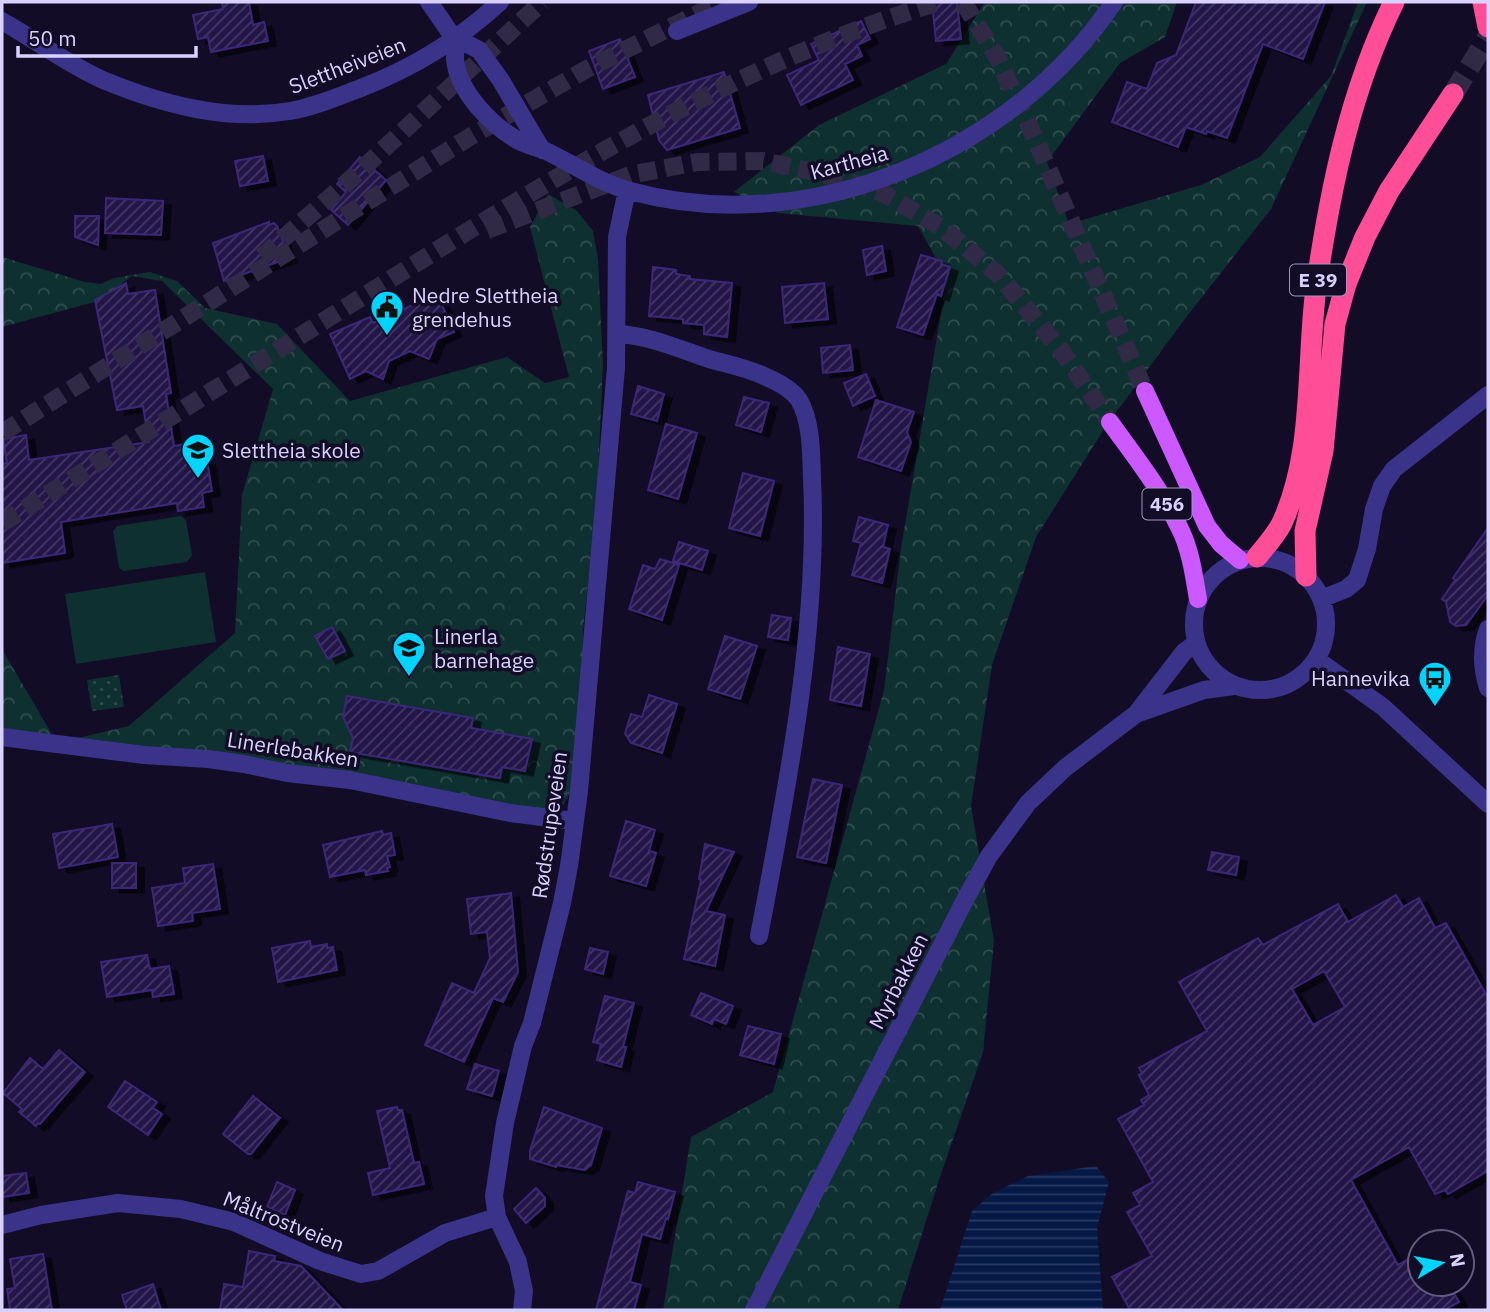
<svg xmlns="http://www.w3.org/2000/svg" width="1490" height="1312" viewBox="0 0 1490 1312" font-family="'IBM Plex Sans',sans-serif">
	<style>
		.grass { fill: #0f3031 }
		.forest { fill: url(#forest-crowns) }
		.park { fill: url(#park-dots) }
		.water { fill: url(#water-rules) }
		.building { fill: url(#building-hatch); stroke: #3b2777; stroke-width: 2; fill-rule: evenodd; filter: url(#shadow) }
		.lines { fill: none; stroke-linecap: round; stroke-linejoin: round }
		.major-tunnel { stroke: #302a47; stroke-width: 18; stroke-dasharray: 18 9; stroke-linecap: butt }
		.highway-tunnel { stroke: #302a47; stroke-width: 21; stroke-dasharray: 21 10; stroke-linecap: butt }
		.minor { stroke: #3b338a; stroke-width: 18 }
		.major { stroke: #cb59ff; stroke-width: 18 }
		.highway { stroke: #ff4d98; stroke-width: 21 }
		.labels { text-anchor: middle; dominant-baseline: central; stroke-width: 7; stroke-linejoin: round; paint-order: stroke }
		.shield { fill: #120c26; stroke: #9d97be; stroke-width: 2 }
		.shield-label { font-size: 19px; font-weight: bold; fill: #d9d2ff }
		.street-label { font-size: 21px; fill: #d9d2ff; stroke: #120c26 }
		.poi-label { font-size: 21px; fill: #d9d2ff; stroke: #120c26; text-anchor: start }
	</style>
	<defs>
		<pattern id="forest-crowns" width="20" height="18" patternUnits="userSpaceOnUse" patternTransform="scale(1.75)"><rect width="20" height="18" fill="#0f3031"/><path d="M2 6a3 3 0 1 1 6 0M12 15a3 3 0 1 1 6 0" fill="none" stroke="#314d50"/></pattern>
		<pattern id="park-dots" width="8" height="8" patternUnits="userSpaceOnUse" patternTransform="scale(1.75)"><rect width="8" height="8" fill="#0f3031"/><path d="M2 2h.1M6 6h.1" fill="none" stroke="#314d50" stroke-width="1.8" stroke-linecap="round"/></pattern>
		<pattern id="water-rules" width="6" height="5" patternUnits="userSpaceOnUse" patternTransform="scale(1.75)"><rect width="6" height="5" fill="#051947"/><path d="M0 2.5h6" fill="none" stroke="#293a63"/></pattern>
		<pattern id="building-hatch" width="6" height="6" patternUnits="userSpaceOnUse" patternTransform="scale(1.75)"><rect width="6" height="6" fill="#241749"/><path d="M-1 1l2-2M0 6l6-6M5 7l2-2" fill="none" stroke="#433864"/></pattern>
		<filter id="shadow"><feDropShadow dx="8" dy="4.5" stdDeviation="0" flood-color="#0009"/></filter>
	</defs>
	<rect width="100%" height="100%" fill="#120c26"/>
	<path class="grass" d="M181 516 186 520 192 555 187 562 124 571 119 568 113 531 117 526Z
		M205 572 216 642 76 664 65 594Z"/>
	<path class="forest" d="M985 2H1177L1165 37 1120 63 1047 162 1069 224 1201 185 1260 157 1331 76 1358 2H1367L1271 209 1184 320 1106 426 1036 537 992 665 971 806 994 941 983 1052 939 1180 898 1310H663L691 1137 773 1092 884 690 901 548 947 278 918 226 778 213 734 192 819 125 946 64Z
		M548 194 577 211 593 231 598 259 603 365 597 498 583 631 581 773 554 822 501 811 457 808 186 759 49 745 2 736V649L57 743 129 726 235 633 242 495 273 389 162 281 132 276 98 301 2 327V257L85 282 101 284 114 278 150 272 177 281 205 308 277 324 350 401 507 357 545 383 569 377 530 227Z"/>
	<path class="park" d="M119 675 124 707 92 711 87 680Z"/>
	<path class="water" d="M1096 1166 1109 1182 1097 1228 1103 1310H940L972 1211 993 1193 1028 1176Z"/>
	<path class="building" d="M222 2H249L253 25 264 22 268 41 211 52 208 37 198 39 193 15 223 9Z
		M932 2H957L961 39 936 41Z
		M1196 2H1325L1303 59 1263 44 1227 138 1207 131 1206 134 1186 127 1178 147 1112 122 1127 82 1147 89 1157 63 1176 55Z
		M861 21 870 39 857 45 862 56 845 64 853 80 801 105 787 75 819 60 811 44Z
		M620 39 635 77 603 89 589 51Z
		M724 72 740 128 667 150 659 140 648 95Z
		M263 156 268 181 240 186 235 161Z
		M360 157 386 180 348 225 331 210 346 192 337 184Z
		M106 198 163 201 161 235 105 233Z
		M75 216H99L98 245 75 237Z
		M269 222V225L274 223 277 226 289 258 224 281 213 243Z
		M882 246 886 271 867 275 863 250Z
		M921 255 942 261 941 264 950 267 941 296 937 294 923 335 897 327Z
		M653 267 676 270V274L690 276V279L732 283 727 337 704 334V325L683 323V319L649 316Z
		M126 283 128 294 155 290 171 393 166 394 174 446 198 442 201 461H207L212 491 202 493 204 507 178 511 177 503 61 522 65 553 2 563V464L7 463 3 439 26 435 29 460 149 442 143 406 117 410 95 300Z
		M824 283 828 319 785 323 782 287Z
		M437 294 454 332 437 339 429 359 410 351 389 361 383 379 366 371 350 379 330 334 370 317 373 323Z
		M850 345 853 370 823 373 821 348Z
		M866 374 875 396 853 406 844 383Z
		M638 386 664 394 657 421 631 414Z
		M744 397 769 403 761 432 736 425Z
		M876 400 914 412 907 432 911 442 901 471 858 457Z
		M666 424 697 433 678 499 648 490Z
		M743 473 774 481 760 536 729 528Z
		M859 517 888 525 883 547 890 549 882 583 852 575 861 543 853 541Z
		M1488 528V595L1466 625 1456 626 1450 622 1446 602 1442 599 1455 580 1453 578Z
		M679 542 708 551 702 570 673 561Z
		M660 559 679 565 662 620 629 609 643 565 655 569Z
		M772 615 791 618 788 640 768 637Z
		M332 627 345 651 328 659 315 636Z
		M725 636 757 646 740 699 708 689Z
		M838 647 870 654 861 706 830 700Z
		M649 695 677 704 662 753 631 743 625 733 631 714 642 717Z
		M347 696 473 718 471 728 532 739 525 771 502 767 500 778 350 752 353 738 343 717Z
		M813 779 842 785 826 863 797 857Z
		M626 821 655 830 649 851 656 853 646 886 610 876Z
		M112 824 118 857 59 868 53 834Z
		M382 831 383 835 391 833 395 855 387 856 390 867 387 868 388 871 366 875 365 870 330 877 323 845Z
		M705 844 734 852 706 911 725 915 715 966 684 959 701 880 699 879Z
		M1212 852 1239 857 1236 875 1208 870Z
		M112 863H136V888H112Z
		M213 864 220 909 192 913 193 921 158 926 152 888 185 883 183 868Z
		M511 893 518 972 503 1002 493 998 464 1062 425 1045 452 983 474 993 490 958 487 932 471 934 467 899Z
		M1396 895 1403 907 1419 898 1435 928 1446 923 1488 998V1171L1448 1194 1445 1190 1435 1194 1409 1147 1351 1180 1398 1265 1420 1252V1284H1449L1459 1302 1444 1310H1130L1112 1277 1152 1256 1127 1212 1140 1205 1133 1193 1153 1182 1118 1119 1144 1105 1141 1100 1149 1095 1139 1075 1142 1073 1139 1068 1207 1031 1179 982 1258 938 1263 945 1338 904 1348 922ZM1324 971 1345 1007 1313 1025 1292 989Z
		M310 941 311 947 327 944V948L333 947 337 970 278 982 272 948Z
		M590 948 608 952 603 974 585 969Z
		M147 955 150 969 169 966 174 994 153 997 152 990 107 997 101 962Z
		M701 993 733 1006 726 1024 714 1019 712 1024 691 1015Z
		M605 996 634 1003 623 1047H626L621 1067 597 1060 601 1044 593 1042Z
		M748 1026 781 1034 774 1064 740 1055Z
		M59 1050 85 1072 40 1124 38 1123 36 1126 19 1112 22 1109 3 1093 30 1058 43 1069Z
		M475 1064 499 1071 492 1096 467 1089Z
		M125 1081 157 1102 153 1108 162 1114 148 1135 108 1107Z
		M253 1096 280 1118 251 1154H248L223 1134Z
		M397 1107 398 1110H402L414 1163 419 1162 424 1184 373 1195 368 1173 390 1168 377 1111Z
		M544 1107 602 1128 591 1165 585 1170 556 1165V1167L530 1159V1151Z
		M26 1173 29 1193 2 1197V1176Z
		M277 1182 295 1190 285 1215 267 1207Z
		M638 1182 675 1192 668 1219 666 1218 660 1239 642 1234 630 1282 641 1285 634 1310H596L628 1191 635 1193Z
		M536 1188 545 1198V1206L526 1223 514 1209Z
		M249 1251 275 1256 274 1261 301 1266 343 1310H220L224 1284 243 1287Z
		M43 1254 52 1310H10L7 1289 15 1288 10 1259Z
		M153 1284 161 1310H127L122 1295Z"/>
	<g class="lines">
		<path class="major-tunnel" d="M963 2 996 55 1033 134 1145 391
			M487 230 630 175 697 162 763 161 820 173 881 192 942 228 998 274 1063 353 1110 422
			M262 257 361 170 542 2
			M2 433 468 138 585 70 721 2
			M2 523C131 442 261 360 391 279 565 170 741 62 939 2"/>
		<path class="highway-tunnel" d="M1453 94 1488 37"/>
		<path class="minor" d="M429 2 449 31 456 38 479 50 500 79 542 150
			M2 21C36 40 67 64 103 80 161 104 226 122 290 111 314 107 337 97 361 88 413 68 459 40 500 2
			M677 31 749 2
			M456 38C456 45 455 52 455 59 458 92 492 126 519 141 527 145 535 147 544 150 573 164 598 182 630 191 809 240 1012 153 1114 2
			M617 334C648 335 679 349 709 359 727 364 747 368 764 376 776 381 792 389 799 400 812 422 811 454 812 478 819 628 787 789 759 936
			M1194 624a66 66 0 1 1 132 0a66 66 0 1 1-132 0Z
			M1321 599 1346 589 1357 580 1367 549 1374 509 1382 486 1394 469 1488 395
			M1488 629C1481 648 1482 669 1488 688
			M1316 659 1383 707 1488 804
			M1136 714 1184 652 1196 643
			M2 737 144 755 208 759 244 764 287 773 350 780 510 813 574 821
			M2 1225 41 1215 118 1203 181 1209 234 1222 320 1261 361 1274 378 1271 445 1233 497 1217
			M522 1310 524 1291 518 1262 497 1217 494 1196 505 1123 523 1046 532 1023 562 903 569 866 579 791 616 368 617 237 627 190
			M754 1310 966 898 989 856 1014 822 1028 803 1065 768 1136 714 1204 690 1234 686"/>
		<path class="major" d="M1145 391 1207 526 1221 544 1240 560
			M1110 422C1135 457 1163 492 1181 531 1191 552 1194 576 1198 599"/>
		<path class="highway" d="M1483 2 1488 27
			M1257 557C1265 547 1276 535 1282 523 1315 451 1306 366 1316 288 1330 190 1350 91 1394 2
			M1306 576 1305 531 1323 451 1335 324 1346 284 1365 237 1389 191 1453 94"/>
	</g>
	<defs>
		<symbol id="civic-pin" viewBox="-11 -11 22 30"><path d="M0 17L-7.5 6A9.5 9.5 0 1 1 7.5 6Z" fill="#00d4fd" stroke="#120c26"/><path d="M-.6-6.5H3V-4.5H.6V-3L4-1V1h2V6H-6V1h2V-1L-.6-3ZM-1.2 2.5V6h2.4V2.5Z" fill="#111"/></symbol>
		<symbol id="school-pin" viewBox="-11 -11 22 30"><path d="M0 17L-7.5 6A9.5 9.5 0 1 1 7.5 6Z" fill="#00d4fd" stroke="#120c26"/><path d="M0-5L7-2L0 1L-7-2ZM-4 1L0 2.5L4 1V4Q0 6-4 4Z" fill="#111"/></symbol>
		<symbol id="bus-pin" viewBox="-11 -11 22 30"><path d="M0 17L-7.5 6A9.5 9.5 0 1 1 7.5 6Z" fill="#00d4fd" stroke="#120c26"/><path d="M-5-6H5V4H4V6H2V4H-2V6H-4V4H-5ZM-3.5-4V0h7V-4ZM-3.5 1.2v1.5H-2V1.2ZM2 1.2v1.5H3.5V1.2Z" fill="#111"/></symbol>
	</defs>
	<g fill-rule="evenodd">
		<use href="#civic-pin" x="368" y="288" width="38" height="52"/>
		<use href="#school-pin" x="179" y="431" width="38" height="52"/>
		<use href="#school-pin" x="390" y="629" width="38" height="52"/>
		<use href="#bus-pin" x="1416" y="659" width="38" height="52"/>
	</g>
	<g class="labels">
		<g class="shield">
			<rect x="1290" y="264.5" width="56" height="31" rx="5"/>
			<rect x="1142.5" y="488.5" width="49" height="31" rx="5"/>
		</g>
		<g class="shield-label">
			<text x="1318" y="280">E 39</text>
			<text x="1167" y="504">456</text>
		</g>
		<g class="street-label">
			<text transform="translate(347 65) rotate(-21)">Slettheiveien</text>
			<text transform="translate(849 162) rotate(-15)">Kartheia</text>
			<text transform="translate(293 749) rotate(9)">Linerlebakken</text>
			<text transform="translate(549 825) rotate(-82)">Rødstrupeveien</text>
			<text transform="translate(898 981) rotate(-63)">Myrbakken</text>
			<text transform="translate(284 1221) rotate(22)">Måltrostveien</text>
		</g>
		<g class="poi-label">
			<text x="412" y="295">Nedre Slettheia<tspan x="412" dy="24">grendehus</tspan></text>
			<text x="222" y="450">Slettheia skole</text>
			<text x="434" y="636">Linerla<tspan x="434" dy="24">barnehage</tspan></text>
			<text x="1410" y="678" text-anchor="end">Hannevika</text>
		</g>
	</g>
	<rect width="1490" height="1312" fill="none" stroke="#d9d2ff" stroke-width="7"/>
	<g transform="translate(1441 1263) rotate(80)"><circle r="33" fill="#120c26" stroke="#625b7d" stroke-width="2"/>
	<path d="M0-5L12 26L0 18L-12 26Z" fill="#00d4fd"/>
	<text y="-10" font-size="19" font-weight="bold" text-anchor="middle" fill="#d9d2ff">N</text>
	</g>
	<path d="M18 46v10h178v-10" fill="none" stroke="#d9d2ff" stroke-width="3.5"/>
	<text x="28" y="46" font-size="21" fill="#d9d2ff" stroke="#120c26" stroke-width="5" paint-order="stroke">50 m</text>
</svg>
